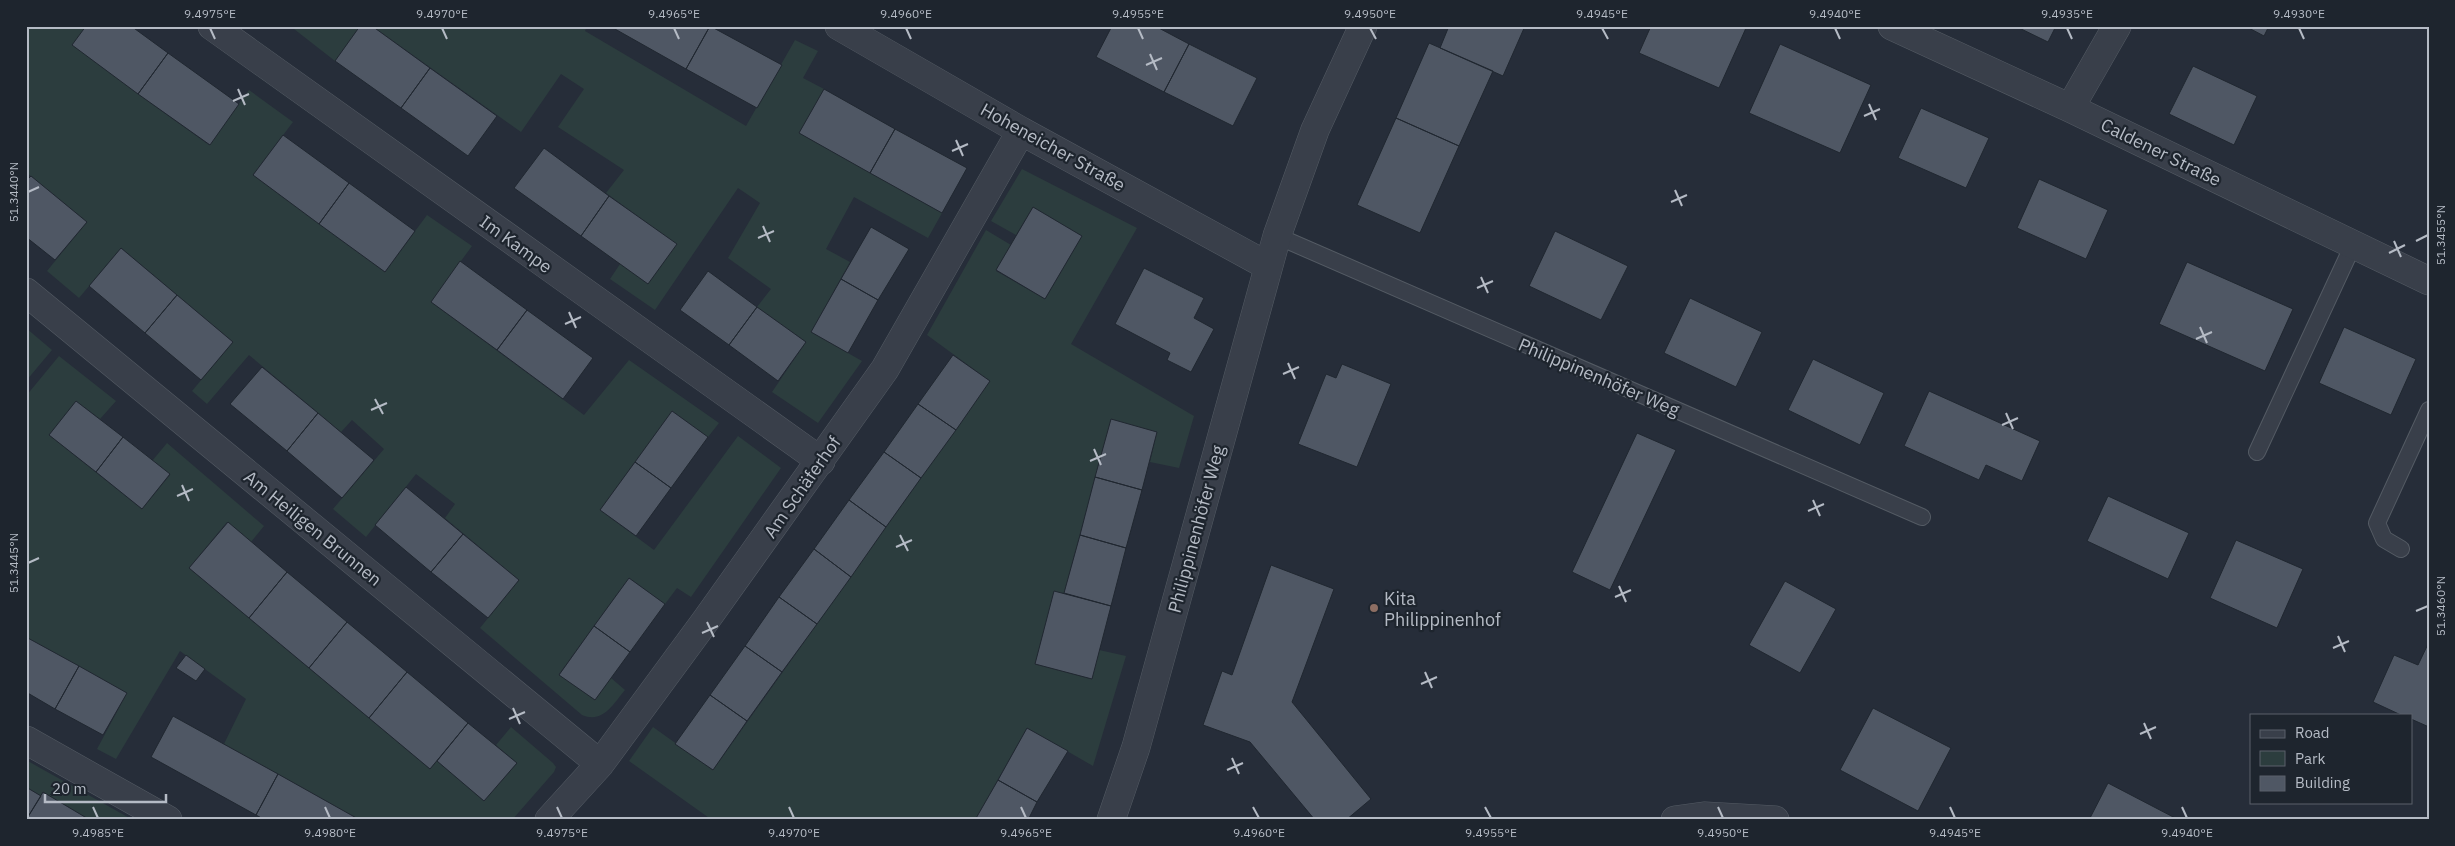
<svg xmlns="http://www.w3.org/2000/svg" width="2455" height="846" viewBox="0 0 2455 846" font-family="'IBM Plex Sans',sans-serif">
	<style>
		.green { fill: #2c3d3e }
		.building { fill: #4f5764; stroke: #202730 }
		.lines { fill: none; stroke-linecap: round; stroke-linejoin: round }
		.service-casing { stroke: #545b64; stroke-width: 18 }
		.minor-casing { stroke: #545b64; stroke-width: 29 }
		.service { stroke: #393f4a; stroke-width: 16 }
		.minor { stroke: #393f4a; stroke-width: 28 }
		.ticks { fill: none; stroke: #b5bbc5; stroke-width: 2 }
		.education-dot { fill: #8d6e63; stroke: #1e252e; stroke-width: 2 }
		.labels { text-anchor: middle; dominant-baseline: central; stroke-width: 4.5; stroke-linejoin: round; paint-order: stroke }
		.street-label { font-size: 18px; fill: #b5bbc5; stroke: #1e252e }
		.poi-label { font-size: 18px; fill: #b5bbc5; stroke: #1e252e; text-anchor: start }
		.neatline { fill: none; stroke: #b5bbc5; stroke-width: 2 }
		.ticks-label { font-size: 12px; text-anchor: middle; fill: #b5bbc5 }
	</style>
	<rect width="100%" height="100%" fill="#262d39"/>
	<path class="green" d="M26 26H86L138 94 209 145 249 90 293 122 253 175 385 272 427 215 472 246 431 302 584 415 629 360 719 423 708 437 672 411 600 510 654 550 738 436 781 468 691 597 677 588 665 604 629 578 559 674 595 700 611 678 625 690C613 704 603 724 582 715L480 628 519 580 445 518 455 504 416 474 366 537 333 509 384 449 352 420 341 432 249 355 207 404 192 391 233 342 121 248 79 298 47 271 87 222 26 172Z
		M296 26H360L335 61 294 29Z
		M372 26H587L585 31 746 126 795 40 818 51 803 78 824 89 799 133 942 213 928 238 854 197 826 249 850 262 811 332 862 361 818 423 772 392 806 342 757 307 771 289 728 258 760 203 738 188 655 310 610 279 620 264 676 244 606 193 624 170 558 127 584 89 561 74 521 132Z
		M1022 169 1137 228 1071 344 1194 416 1179 468 1150 462 1157 432 1111 420 1064 593 1054 592 1035 664 1091 679 1099 650 1126 656 1093 766 1027 728 975 820H712L629 761 653 727 713 770 990 381 927 335 986 230 1011 245 996 271 1045 299 1082 236 1033 207 1016 235 991 221Z
		M26 328 52 350 26 381Z
		M59 356 116 401 100 419 76 401 49 435 142 509 170 475 152 461 167 443 264 526 251 542 227 522 189 568 430 769 437 761 484 801 517 763 496 745 511 727 553 763 556 767 554 772 512 820H360L224 744 246 699 180 651 116 759 97 749 127 693 26 637V396Z
		M26 760 133 820H90L43 792 41 796 26 787Z"/>
	<path class="building" d="M86 26H131L168 53 138 94 72 45Z
		M360 26H372L430 68 401 108 335 61Z
		M616 26H710L686 69 615 29Z
		M710 26 782 65 757 108 686 69Z
		M1112 26H1155L1189 44 1164 92 1096 57Z
		M1449 26H1525L1503 76 1440 48Z
		M1651 26H1741L1746 28 1719 88 1639 53Z
		M2015 26H2056L2048 42Z
		M2245 26H2269L2264 36Z
		M1429 43 1493 71 1459 146 1396 118Z
		M1189 44 1257 78 1233 126 1164 92Z
		M1780 44 1871 85 1840 153 1749 113Z
		M168 53 239 104 210 145 138 94Z
		M2193 66 2257 96 2234 145 2169 114Z
		M430 68 497 116 468 156 401 108Z
		M824 89 895 129 870 173 799 133Z
		M1921 108 1989 138 1966 188 1898 158Z
		M1396 118 1459 146 1420 233 1357 205Z
		M895 129 967 168 942 213 870 173Z
		M283 135 349 183 319 224 253 175Z
		M544 148 609 196 581 236 514 188Z
		M31 176 87 222 55 260 26 237V181Z
		M2039 179 2108 210 2086 259 2017 228Z
		M349 183 415 231 385 272 319 224Z
		M609 196 677 244 648 284 581 236Z
		M1033 207 1082 236 1045 299 996 270Z
		M871 227 909 249 878 300 841 279Z
		M1555 231 1628 266 1601 320 1529 286Z
		M121 248 177 295 145 333 89 286Z
		M460 261 527 310 497 350 431 302Z
		M2187 262 2293 309 2265 371 2159 324Z
		M1144 268 1204 298 1194 318 1214 329 1191 372 1167 360 1170 353 1115 324Z
		M708 271 757 307 729 345 680 310Z
		M841 279 878 300 848 353 811 332Z
		M177 295 233 342 201 380 145 333Z
		M1690 298 1762 332 1736 387 1664 353Z
		M757 307 806 342 778 381 729 345Z
		M527 310 593 358 563 399 497 350Z
		M2344 327 2416 359 2391 415 2319 383Z
		M953 355 990 381 956 430 918 404Z
		M1813 359 1884 393 1860 445 1788 410Z
		M1342 364 1391 384 1357 467 1298 444 1326 374 1336 378Z
		M262 367 318 413 287 451 230 404Z
		M1929 391 2040 441 2022 481 1986 465 1979 480 1904 446Z
		M76 401 123 437 96 472 49 435Z
		M918 404 956 430 921 478 884 452Z
		M672 411 708 437 671 488 635 462Z
		M318 413 374 460 342 498 287 451Z
		M1111 419 1157 432 1142 490 1095 477Z
		M1637 433 1676 450 1610 590 1572 572Z
		M123 437 170 474 142 509 96 472Z
		M884 452 921 478 886 527 849 500Z
		M635 462 671 488 636 536 600 510Z
		M1095 477 1142 490 1126 548 1080 535Z
		M406 487 463 534 431 572 375 525Z
		M2108 496 2189 533 2168 579 2087 541Z
		M849 500 886 527 851 577 814 549Z
		M228 522 287 572 249 618 189 568Z
		M463 534 519 580 488 618 431 572Z
		M1080 535 1126 548 1111 606 1064 593Z
		M2236 540 2303 569 2277 628 2210 598Z
		M814 549 851 577 817 624 779 597Z
		M1271 565 1334 589 1292 702 1371 799 1346 820H1315L1250 742 1203 725 1222 671 1232 675Z
		M287 572 347 622 309 668 249 618Z
		M629 578 665 604 630 652 594 626Z
		M1785 581 1836 609 1800 673 1749 645Z
		M1054 591 1111 606 1092 679 1035 664Z
		M779 597 817 624 782 672 745 646Z
		M347 622 407 672 369 718 309 668Z
		M594 626 630 652 595 700 559 675Z
		M26 637 79 666 55 709 26 692Z
		M2429 642V727L2411 719V715H2401L2373 702 2394 655 2418 665Z
		M745 646 782 672 747 721 710 695Z
		M186 655 205 669 196 681 176 668Z
		M79 666 127 693 103 735 55 709Z
		M407 672 468 723 430 769 369 718Z
		M710 695 747 721 713 770 675 744Z
		M1873 708 1951 748 1918 811 1840 770Z
		M173 716 278 774 256 815 151 757Z
		M468 723 517 763 484 801 437 761Z
		M1027 728 1068 751 1037 802 998 780Z
		M278 774 360 820H265L256 815Z
		M998 780 1037 802 1028 820H975Z
		M2108 783 2179 820H2089Z
		M26 787 41 796 26 820Z
		M43 792 90 820H26Z"/>
	<g class="lines">
		<defs>
			<path id="service" d="M1277 236 1922 517
				M2257 452 2353 245
				M2401 549 2384 539 2377 523 2429 410"/>
			<path id="minor" d="M212 26 821 461
				M839 26 1021 131 1268 266
				M1892 26 2070 108 2429 281
				M2070 108 2117 26
				M26 292 600 764
				M26 740 168 820
				M549 820 600 764 706 620 885 369 1021 131
				M1111 820 1136 747 1277 236 1315 130 1363 26
				M1675 820 1704 816 1775 820"/>
		</defs>
		<use href="#service" class="service-casing"/>
		<use href="#minor" class="minor-casing"/>
		<use href="#service" class="service"/>
		<use href="#minor" class="minor"/>
	</g>
	<path class="ticks" d="M210 28 215 39M442 28 447 39M674 28 679 39M906 28 911 39M1138 28 1143 39M1370 28 1376 39M1602 28 1608 39M1835 28 1840 39M2067 28 2072 39M2299 28 2304 39M1150 54 1157 70M1146 65 1162 58M238 89 245 105M233 101 249 94M1869 104 1876 120M1864 116 1880 109M956 140 963 156M952 151 968 144M1675 190 1682 206M28 192 39 187M1671 202 1687 195M763 226 770 242M758 238 774 231M2394 241 2401 257M2416 241 2428 235M2389 253 2405 245M1481 277 1488 293M1477 288 1493 281M569 312 576 328M565 324 581 317M2200 327 2207 343M2196 339 2212 332M1288 363 1295 379M1283 374 1299 367M375 399 383 414M371 410 387 403M2006 413 2013 429M2002 425 2018 418M1094 449 1101 465M1090 461 1106 454M182 485 189 501M177 496 193 489M1813 500 1820 516M1808 511 1824 504M900 535 908 551M896 547 912 540M28 563 39 558M1619 586 1626 602M1615 597 1631 590M2416 611 2428 606M707 622 714 637M702 633 718 626M2338 636 2345 652M2333 648 2349 641M1425 672 1432 688M1421 684 1437 677M513 708 520 724M509 719 525 712M2144 723 2151 739M2140 734 2156 727M1232 758 1239 774M1227 770 1243 763M93 807 98 818M325 807 330 818M557 807 562 818M789 807 794 818M1021 807 1026 818M1253 807 1259 818M1485 807 1491 818M1718 807 1723 818M1950 807 1955 818M2182 807 2187 818"/>
	<circle class="education-dot" cx="1374" cy="608" r="5"/>
	<g class="labels">
		<g class="street-label">
			<text transform="translate(1053 147) rotate(29)">Hoheneicher Straße</text>
			<text transform="translate(2161 152) rotate(26)">Caldener Straße</text>
			<text transform="translate(516 244) rotate(36)">Im Kampe</text>
			<text transform="translate(1599 377) rotate(23)">Philippinenhöfer Weg</text>
			<text transform="translate(802 487) rotate(-55)">Am Schäferhof</text>
			<text transform="translate(313 528) rotate(39)">Am Heiligen Brunnen</text>
			<text transform="translate(1196 529) rotate(-75)">Philippinenhöfer Weg</text>
		</g>
		<g class="poi-label">
			<text x="1384" y="598">Kita<tspan x="1384" dy="21">Philippinenhof</tspan></text>
		</g>
	</g>
	<rect width="2455" height="846" fill="none" stroke="#1e252e" stroke-width="55"/>
	<rect x="2250" y="714" width="162" height="90" fill="#1e252e" stroke="#5a616a"/>
	<rect x="2260" y="730" width="25" height="8" fill="#393f4a" stroke="#5a616a"/>
	<text x="2295" y="738" font-size="15" fill="#b5bbc5">Road</text>
	<rect x="2260" y="751" width="25" height="15" fill="#2c3d3e" stroke="#5a616a"/>
	<text x="2295" y="764" font-size="15" fill="#b5bbc5">Park</text>
	<rect x="2260" y="776" width="25" height="15" fill="#4f5764" stroke="#5a616a"/>
	<text x="2295" y="788" font-size="15" fill="#b5bbc5">Building</text>
	<path d="M45 794v8h121v-8" fill="none" stroke="#b5bbc5" stroke-width="2.5"/>
	<text x="52" y="794" font-size="15" fill="#b5bbc5" stroke="#1e252e" stroke-width="4" paint-order="stroke">20 m</text>
	<rect x="28" y="28" width="2400" height="790" class="neatline"/>
	<g class="ticks-label">
		<text x="210" y="18">9.4975°E</text>
		<text x="442" y="18">9.4970°E</text>
		<text x="674" y="18">9.4965°E</text>
		<text x="906" y="18">9.4960°E</text>
		<text x="1138" y="18">9.4955°E</text>
		<text x="1370" y="18">9.4950°E</text>
		<text x="1602" y="18">9.4945°E</text>
		<text x="1835" y="18">9.4940°E</text>
		<text x="2067" y="18">9.4935°E</text>
		<text x="2299" y="18">9.4930°E</text>
		<text transform="translate(14 192) rotate(-90)" y="4">51.3440°N</text>
		<text transform="translate(2441 235) rotate(-90)" y="4">51.3455°N</text>
		<text transform="translate(14 563) rotate(-90)" y="4">51.3445°N</text>
		<text transform="translate(2441 606) rotate(-90)" y="4">51.3460°N</text>
		<text x="98" y="837">9.4985°E</text>
		<text x="330" y="837">9.4980°E</text>
		<text x="562" y="837">9.4975°E</text>
		<text x="794" y="837">9.4970°E</text>
		<text x="1026" y="837">9.4965°E</text>
		<text x="1259" y="837">9.4960°E</text>
		<text x="1491" y="837">9.4955°E</text>
		<text x="1723" y="837">9.4950°E</text>
		<text x="1955" y="837">9.4945°E</text>
		<text x="2187" y="837">9.4940°E</text>
	</g>
</svg>
